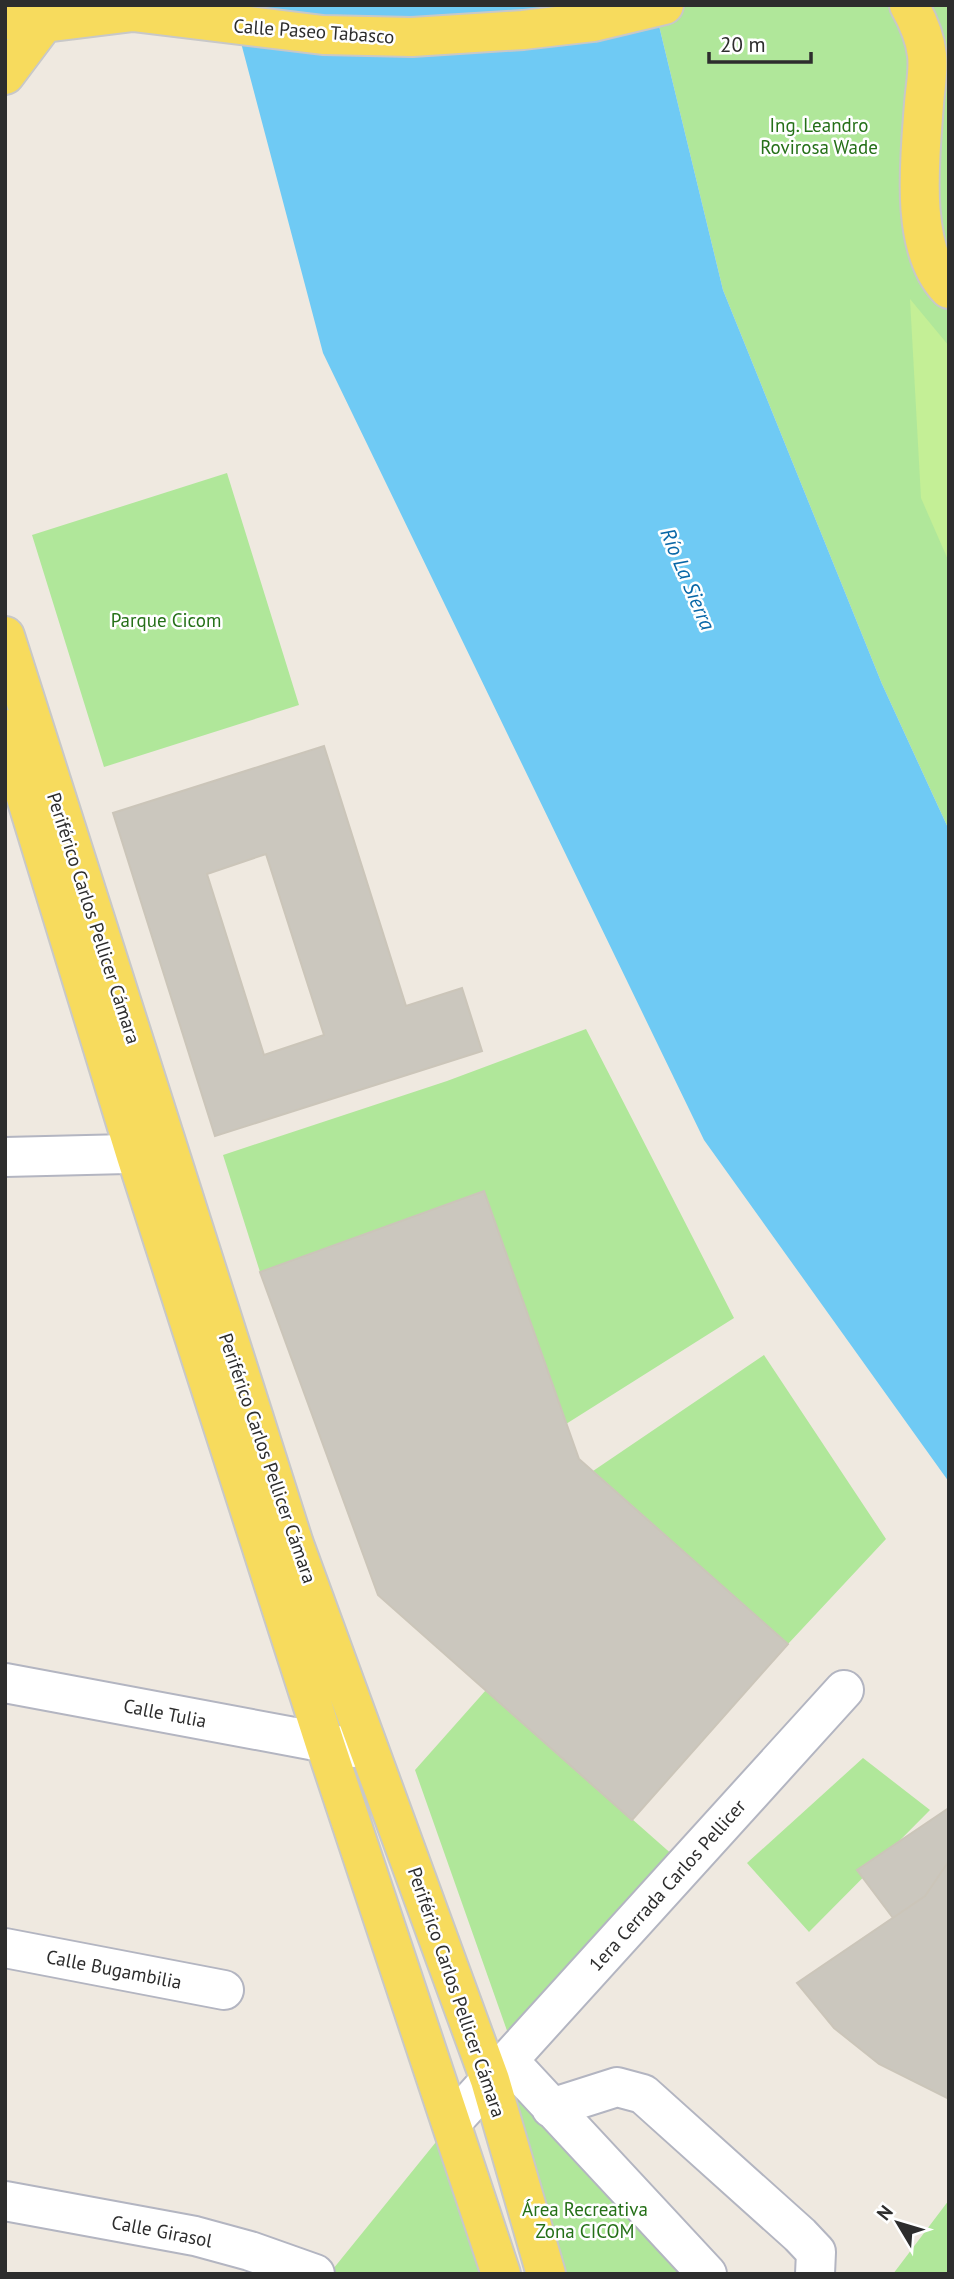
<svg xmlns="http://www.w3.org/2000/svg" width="954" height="2279" viewBox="0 0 954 2279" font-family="'PT Sans',sans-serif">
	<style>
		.green { fill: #b0e79a }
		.pitch { fill: #c4ef96 }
		.water { fill: #6fcaf4 }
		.building { fill: #cbc7be; stroke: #cbc5b9; stroke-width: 2; fill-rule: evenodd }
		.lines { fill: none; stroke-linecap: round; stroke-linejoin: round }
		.minor-casing { stroke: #b3b5c1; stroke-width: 42 }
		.major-casing { stroke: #c8c8c8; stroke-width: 42 }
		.minor { stroke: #fff; stroke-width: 38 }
		.major { stroke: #f7db5d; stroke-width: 38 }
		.labels { text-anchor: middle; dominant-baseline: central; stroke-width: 5; stroke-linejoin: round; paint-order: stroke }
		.street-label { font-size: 19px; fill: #2d2d2d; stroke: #fff }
		.park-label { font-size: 19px; fill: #257018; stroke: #fff }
		.water-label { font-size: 21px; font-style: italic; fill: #0867a7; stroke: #fff }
	</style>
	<rect width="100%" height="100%" fill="#efe9e0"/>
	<path class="green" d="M654 5H949V830L882 684 723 290Z
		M227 473 299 705 104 767 32 535Z
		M586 1029 734 1318 566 1424 484 1191 260 1272 223 1155 447 1081Z
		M764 1355 886 1539 788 1644 593 1471Z
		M486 1690 675 1857 511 2042 415 1770Z
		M863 1758 930 1810 809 1932 747 1863Z
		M508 2060 707 2274H546L490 2080Z
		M453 2121 501 2274H329Z
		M949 2200V2274H893Z"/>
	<path class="pitch" d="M910 299 949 346V562L921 498Z"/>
	<path class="water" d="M231 5H654L723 290 882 684 949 830V1482L704 1140 323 353Z"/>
	<path class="building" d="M324 746 406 1006 462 988 482 1051 215 1136 113 813ZM266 854 324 1035 264 1055 207 874Z
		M484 1191 579 1459 788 1644 632 1820 378 1595 260 1272Z
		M949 1808V1861L925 1896 893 1918 857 1870Z
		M949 1861V2099L879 2064 834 2028 797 1983 925 1896Z"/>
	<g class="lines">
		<defs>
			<path id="minor" d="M5 1157 168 1153
				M5 1683 353 1748
				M5 1948 224 1990
				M508 2060 707 2274
				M551 2108 617 2087 643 2094 800 2235 816 2252 815 2274
				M453 2121 844 1690
				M5 2201 195 2236 250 2251 315 2274"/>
			<path id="major" d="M909 5C918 21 925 37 927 55 929 71 925 88 924 104 920 157 909 249 949 289
				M5 20 44 23 133 12 323 35 412 37 523 30 593 22 664 5
				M5 75 44 23
				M5 636 294 1544 490 2080 546 2274
				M5 729 136 1156 325 1744 501 2274"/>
		</defs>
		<use href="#minor" class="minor-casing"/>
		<use href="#major" class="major-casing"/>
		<use href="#minor" class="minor"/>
		<use href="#major" class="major"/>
	</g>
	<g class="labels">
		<g class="street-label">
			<text transform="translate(314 31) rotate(4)">Calle Paseo Tabasco</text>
			<text transform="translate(94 918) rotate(72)">Periférico Carlos Pellicer Cámara</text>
			<text transform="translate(268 1458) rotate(71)">Periférico Carlos Pellicer Cámara</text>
			<text transform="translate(165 1713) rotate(11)">Calle Tulia</text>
			<text transform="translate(667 1885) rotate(-48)">1era Cerrada Carlos Pellicer</text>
			<text transform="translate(114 1969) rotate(11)">Calle Bugambilia</text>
			<text transform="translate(457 1992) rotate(71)">Periférico Carlos Pellicer Cámara</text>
			<text transform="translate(162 2231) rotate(11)">Calle Girasol</text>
		</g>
		<g class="park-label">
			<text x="819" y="125">Ing. Leandro<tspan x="819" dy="22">Rovirosa Wade</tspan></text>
			<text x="166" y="620">Parque Cicom</text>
			<text x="585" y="2209">Área Recreativa<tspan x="585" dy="22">Zona CICOM</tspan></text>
		</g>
		<g class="water-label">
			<text transform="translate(688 579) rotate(67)">Río La Sierra</text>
		</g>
	</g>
	<rect width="954" height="2279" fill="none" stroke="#2d2d2d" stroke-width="14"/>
	<g transform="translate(898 2223) rotate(308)" stroke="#ffffff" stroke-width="5" paint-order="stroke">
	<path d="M0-5L12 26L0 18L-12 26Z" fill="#2d2d2d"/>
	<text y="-10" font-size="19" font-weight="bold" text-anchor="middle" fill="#2d2d2d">N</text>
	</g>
	<path d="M709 52v10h102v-10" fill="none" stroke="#2d2d2d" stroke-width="3.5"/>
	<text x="720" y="52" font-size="21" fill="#2d2d2d" stroke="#ffffff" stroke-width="5" paint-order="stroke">20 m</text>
</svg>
